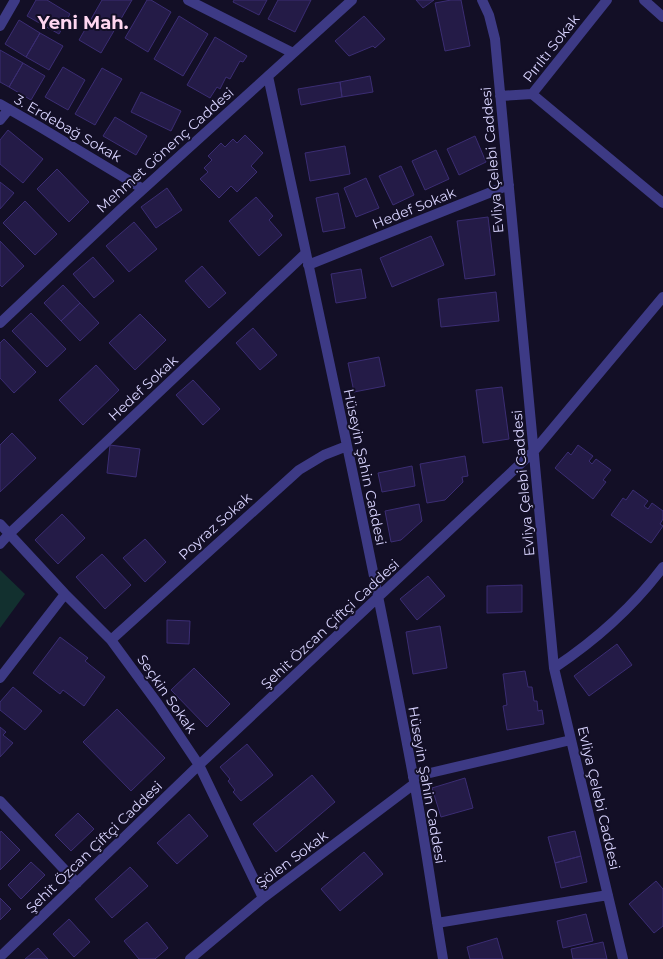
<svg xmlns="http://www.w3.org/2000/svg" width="663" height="959" viewBox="0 0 663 959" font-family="Montserrat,sans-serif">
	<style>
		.green { fill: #12302f }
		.building { fill: #241b47; stroke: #3b2d73 }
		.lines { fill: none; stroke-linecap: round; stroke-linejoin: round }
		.street { stroke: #3d3a85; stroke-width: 10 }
		.labels { text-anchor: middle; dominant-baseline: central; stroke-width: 4; stroke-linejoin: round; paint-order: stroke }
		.street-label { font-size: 14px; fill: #d9d4ff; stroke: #130f26 }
		.district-label { font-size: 18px; font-weight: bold; fill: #ffd6f0; stroke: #130f26 }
	</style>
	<rect width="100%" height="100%" fill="#130f26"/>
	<path class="green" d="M0 570 25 594 0 628Z"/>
	<path class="building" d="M36 0H47L70 14 59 34 27 16Z
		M102 0H132L101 53 79 40Z
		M147 0H151L171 12 148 52 125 38Z
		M234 0H267L259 15 233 2Z
		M278 0H311L295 32 268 19Z
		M416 0H434L423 8Z
		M451 0H461L470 46 445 51 435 3Z
		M179 16 208 34 183 76 154 59Z
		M364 16 385 39 375 48 373 46 349 56 335 41Z
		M19 20 40 33 26 57 5 44Z
		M40 33 63 46 49 70 26 57Z
		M215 37 247 56 243 62 240 61 230 79 226 77 220 89 217 87 210 98 187 85Z
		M0 50 23 63 9 87 0 82Z
		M23 63 45 76 31 100 9 87Z
		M63 67 85 80 68 110 45 97Z
		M102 68 122 79 95 125 75 114Z
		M370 76 373 92 342 97 340 82Z
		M340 82 342 97 301 105 298 89Z
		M141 92 181 111 171 131 131 112Z
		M115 117 147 136 136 155 103 136Z
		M8 130 43 159 23 183 0 164V140Z
		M245 135 263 153 251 166 257 172 237 192 231 186 219 198 200 179 208 172 204 168 212 160 208 156 221 143 225 147 233 139 237 143Z
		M475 136 486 162 459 175 447 149Z
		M345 146 350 174 310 181 305 153Z
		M436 150 449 179 425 190 412 161Z
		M401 166 414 195 393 205 379 176Z
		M57 169 89 202 69 222 37 189Z
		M366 178 379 208 356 217 344 188Z
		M0 182 14 193 0 209Z
		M167 188 182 210 156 228 141 207Z
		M338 193 345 228 323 232 316 198Z
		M256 197 273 216 269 220 282 235 259 256 229 221Z
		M25 201 57 234 35 255 3 223Z
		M488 217 495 275 465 279 457 221Z
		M134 222 157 249 129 272 106 246Z
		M431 236 444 265 392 287 380 258Z
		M0 241 24 266 2 287 0 285Z
		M93 257 114 281 94 298 73 274Z
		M202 266 226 293 209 308 185 281Z
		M361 269 366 298 336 303 331 274Z
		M63 285 80 303 61 321 44 303Z
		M496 292 499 321 441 327 438 299Z
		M80 303 99 323 80 341 61 321Z
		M31 313 66 349 47 367 12 331Z
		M140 314 166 340 135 370 109 343Z
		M253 328 277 355 260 370 236 343Z
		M4 339 36 372 14 393 0 378V343Z
		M379 357 385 386 354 392 348 363Z
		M96 365 119 390 83 425 59 400Z
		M193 380 220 409 203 425 176 395Z
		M502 387 509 439 483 443 476 390Z
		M12 433 36 458 0 492V445Z
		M110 445 140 449 136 477 107 473Z
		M578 445 593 456 589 461 592 464 596 459 611 470 603 480 606 482 593 499 555 468 568 452 571 455Z
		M465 456 468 476 462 477 463 482 445 500 427 503 420 464Z
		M412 466 415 486 382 492 378 473Z
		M633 490 648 501 644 506 648 509 652 503 663 511V519L660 524 663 526 651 543 611 515 623 498 626 500Z
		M419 504 422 521 401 540 391 542 385 511Z
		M62 514 85 538 58 564 35 540Z
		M145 539 166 562 145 582 123 558Z
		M102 554 131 585 105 609 76 577Z
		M428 576 445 596 417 620 400 599Z
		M522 585V612L487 613V586Z
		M167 620 190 621 189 644 167 643Z
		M440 626 447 668 413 674 406 632Z
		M60 637 88 658 85 661 105 677 84 706 63 690 60 694 33 673Z
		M617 644 632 665 589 696 574 676Z
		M194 668 230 704 207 727 171 690Z
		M525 671 528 687H532L534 701H537L538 711 542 710 544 724 507 730 503 706 507 705 503 674Z
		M13 687 42 711 25 730 0 710V702Z
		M117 709 165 758 131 791 83 742Z
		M0 727 6 732 3 735 13 743 0 757Z
		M247 744 273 775 241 801 233 792 235 790 228 781 230 779 220 767Z
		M312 775 335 802 276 852 253 824Z
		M465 778 473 808 441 817 432 788Z
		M78 813 94 829 71 851 55 835Z
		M189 814 208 836 177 864 157 843Z
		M1 831 20 850 0 870V833Z
		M575 831 581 856 555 863 548 837Z
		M364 852 383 874 340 911 321 889Z
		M581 856 587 882 561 888 555 863Z
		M31 862 45 875 21 899 8 885Z
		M130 867 148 886 112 918 95 899Z
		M656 881 663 889V926L654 933 629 904Z
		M0 898 11 909 0 920Z
		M586 914 593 941 563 948 557 921Z
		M69 919 90 942 74 957 53 934Z
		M147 922 168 948 155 959H139L124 941Z
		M497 938 503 959H470L467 947Z
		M603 942 607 959H573L571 949Z
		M38 948 48 959H25Z"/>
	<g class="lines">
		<path class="street" d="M188 0 293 53
			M482 0 489 15 495 39 554 668 623 959
			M644 0 663 17
			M0 26 15 0
			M268 76C318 310 370 545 414 781 425 840 433 900 443 959
			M532 94 607 0
			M500 96 532 94 663 203
			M0 104 40 127 143 189
			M0 120 9 109
			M308 265 509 185
			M0 323 120 210 352 0
			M0 524 65 594 111 640 158 704 199 765 263 898
			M0 544 9 534 306 253
			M111 640 299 470 324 455 347 446
			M554 668C596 640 633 607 663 567
			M0 678 65 594
			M413 777 571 740
			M0 801 77 883
			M437 923 608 895
			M0 957 199 765 534 451 663 297
			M190 959 263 898 414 784"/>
	</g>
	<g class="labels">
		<g class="street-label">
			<text transform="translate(551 48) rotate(-52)">Pırıltı Sokak</text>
			<text transform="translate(68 128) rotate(30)">3. Erdebağ Sokak</text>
			<text transform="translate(165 150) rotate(-42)">Mehmet Gönenç Caddesi</text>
			<text transform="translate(492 160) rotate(-95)">Evliya Çelebi Caddesi</text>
			<text transform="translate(414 208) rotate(-22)">Hedef Sokak</text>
			<text transform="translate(143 388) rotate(-43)">Hedef Sokak</text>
			<text transform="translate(365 467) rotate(78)">Hüseyin Şahin Caddesi</text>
			<text transform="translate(523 483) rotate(-95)">Evliya Çelebi Caddesi</text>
			<text transform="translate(215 526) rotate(-42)">Poyraz Sokak</text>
			<text transform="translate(330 624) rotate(-43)">Şehit Özcan Çiftçi Caddesi</text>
			<text transform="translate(167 694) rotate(55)">Seçkin Sokak</text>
			<text transform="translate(427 785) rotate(80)">Hüseyin Şahin Caddesi</text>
			<text transform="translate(599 798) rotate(77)">Evliya Çelebi Caddesi</text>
			<text transform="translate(94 847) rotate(-44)">Şehit Özcan Çiftçi Caddesi</text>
			<text transform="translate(292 859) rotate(-37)">Şölen Sokak</text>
		</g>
		<g class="district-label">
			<text x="83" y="23">Yeni Mah.</text>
		</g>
	</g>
</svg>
